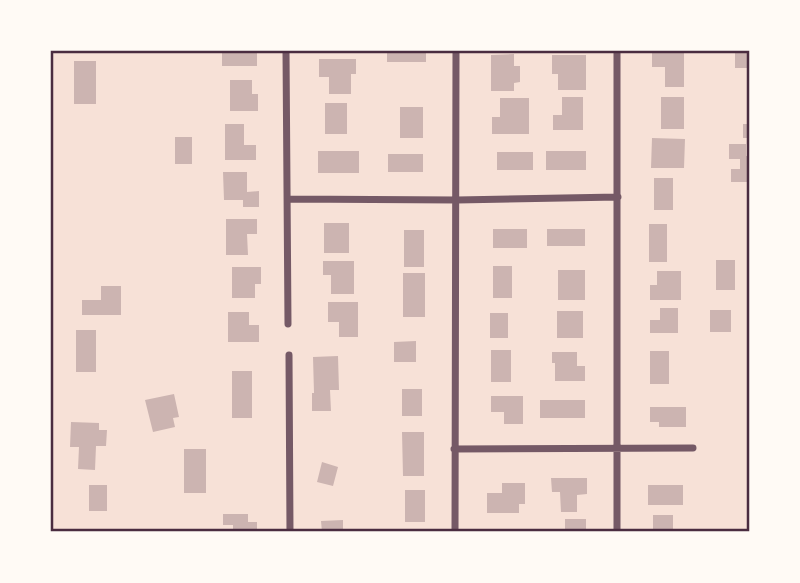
<svg xmlns="http://www.w3.org/2000/svg" width="800" height="583" viewBox="0 0 800 583" font-family="'Open Sans',sans-serif">
	<style>
		.building { fill: #ccb4b1 }
		.lines { fill: none; stroke-linecap: round; stroke-linejoin: round }
		.minor { stroke: #755966; stroke-width: 7 }
		.neatline { fill: none; stroke: #4a2c40; stroke-width: 2.5 }
	</style>
	<rect width="100%" height="100%" fill="#f7e1d7"/>
	<path class="building" d="M222 51 257 52V66H222Z
		M387 51H426V62H387Z
		M735 51H749V68H735Z
		M652 52 684 53V87H665V67H652Z
		M514 54V66H520V82L514 83V91H491V55Z
		M552 55H586V90H558V74H552Z
		M319 59H356V74H351V94H329V77H319Z
		M74 61H96V104H74Z
		M230 80H252V94H258V111H230Z
		M562 97H583V130H553V115H562Z
		M661 97H684V129H661Z
		M500 98H529V134H492V117H500Z
		M325 103H347V134H325Z
		M400 107H423V138H400Z
		M225 124H244V145H256V160H225Z
		M743 124H749V138H743Z
		M175 137H192V164H175Z
		M652 138 685 139 684 168H651Z
		M729 144H746V156H749V182H731V169H740V159H729Z
		M318 151H359V173H318Z
		M546 151H586V170H546Z
		M497 152H533V170H497Z
		M388 154H423V172H388Z
		M223 172H247V192L259 191V207H243V200H224Z
		M654 178H673V210H654Z
		M226 219H257V234H247L248 255H226Z
		M324 223H349V253H324Z
		M649 224H667V262H649Z
		M493 229H527V248H493Z
		M547 229H585V246H547Z
		M404 230H424V267H404Z
		M716 260H735V290H716Z
		M323 261H354V294H331V275H323Z
		M493 266H512V298H493Z
		M232 267H261V284H255V298H232Z
		M558 270H585V300H558Z
		M657 271H681V300H650V285H657Z
		M403 273H425V317H403Z
		M101 286H121V315H82V300H101Z
		M328 302H358V337H339V322H328Z
		M660 308H678V333H650V320H660Z
		M710 310H731V332H710Z
		M557 311H583V338H557Z
		M228 312H249V325H259V342H228Z
		M490 313H508V338H490Z
		M76 330H96V372H76Z
		M416 341V362H394V342Z
		M491 350H511V382H491Z
		M650 351H669V384H650Z
		M552 352H577V366H585V381H555V363H552Z
		M338 356 339 390H330L331 411H312V393H314L313 357Z
		M232 371H252V418H232Z
		M402 389H422V416H402Z
		M174 394 179 417 173 418 175 427 153 432 145 400Z
		M491 396H523V424H504V412H491Z
		M540 400H585V418H540Z
		M650 407H686V427H659V422H650Z
		M71 422 99 423V430H107L106 446H96L95 470 78 469 79 447H70Z
		M402 432H424V476H403Z
		M184 449H206V493H184Z
		M322 462 338 467 333 486 317 482Z
		M551 478H587V494L577 495V512H561L560 492H552Z
		M502 483H525V504H519V513H487V493H502Z
		M89 485H107V511H89Z
		M648 485H683V505H648Z
		M405 490H425V522H405Z
		M223 514H248V522H257V532H233V525H223Z
		M653 515H673V532H653Z
		M565 519H586V532H565Z
		M343 520V532H322L321 521Z"/>
	<g class="lines">
		<path class="minor" d="M286 51 288 324
			M288 199 457 200 618 197
			M289 355 290 532
			M454 449 693 448
			M455 532 456 51
			M617 532V51"/>
	</g>
	<rect width="800" height="583" fill="none" stroke="#fffaf5" stroke-width="105"/>
	<rect x="52" y="52" width="696" height="478" class="neatline"/>
</svg>
